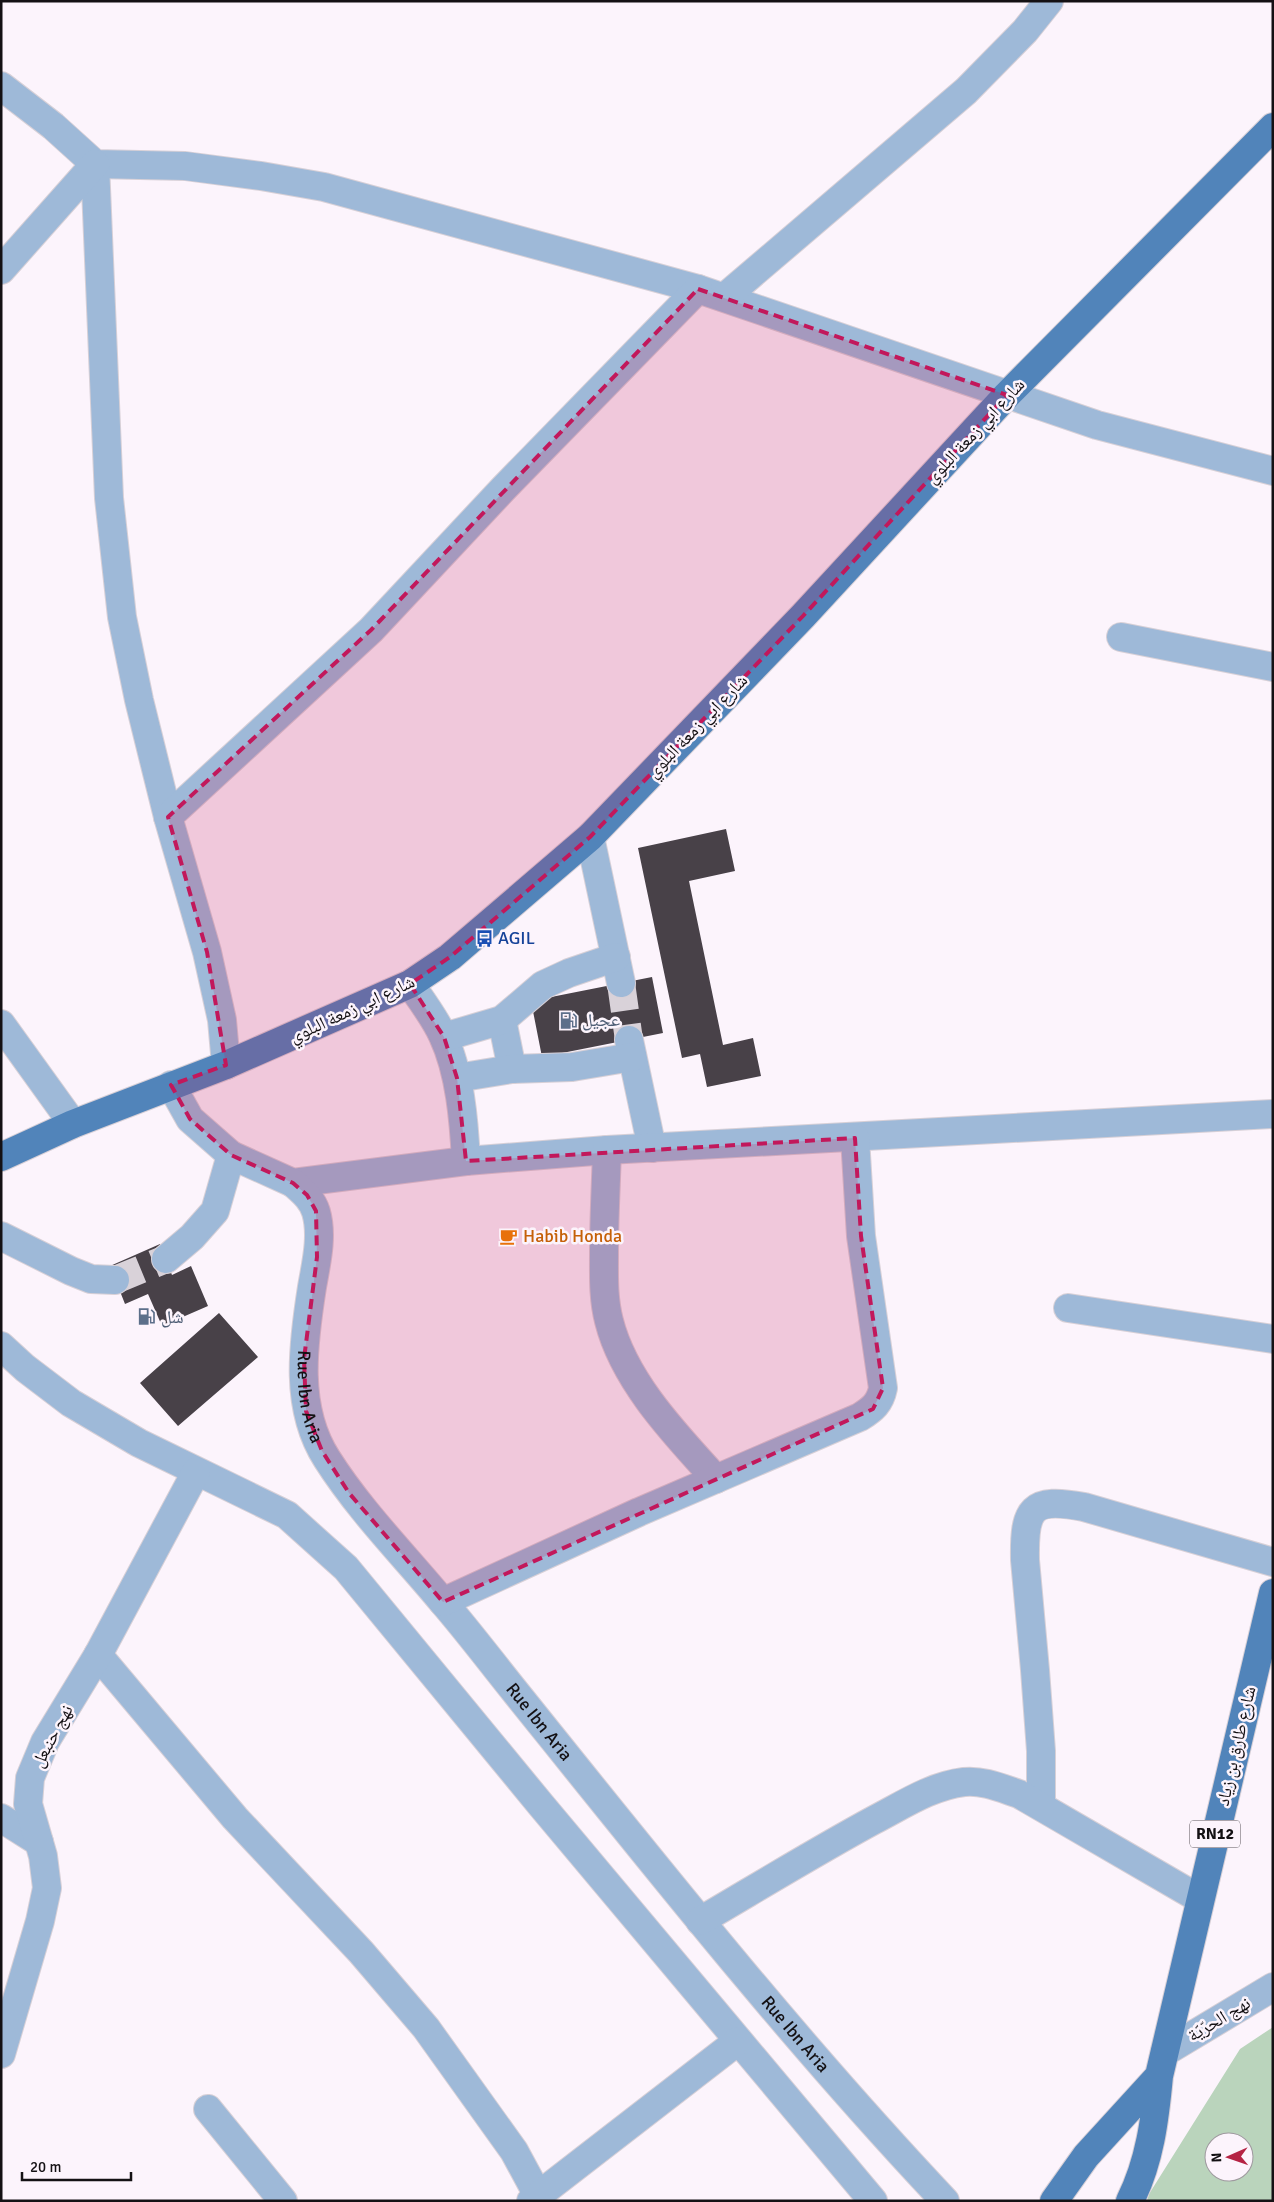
<svg xmlns="http://www.w3.org/2000/svg" width="1274" height="2202" viewBox="0 0 1274 2202" font-family="Signika,'Noto Naskh Arabic',sans-serif">
	<style>
		.green { fill: #bad4bc; fill-rule: evenodd }
		.building { fill: #484148 }
		.lines { fill: none; stroke-linecap: round; stroke-linejoin: round }
		.minor-tunnel { stroke: #d9d2d9; stroke-width: 28; stroke-dasharray: 28 14; stroke-linecap: butt }
		.minor-casing { stroke: #d7d0d7; stroke-width: 30 }
		.major-casing { stroke: #d7d0d7; stroke-width: 30 }
		.minor { stroke: #9eb9d8; stroke-width: 28 }
		.major { stroke: #5184ba; stroke-width: 28 }
		.marked { fill: #c2185b; fill-opacity: 0.2; stroke: #c2185b; stroke-width: 4; stroke-dasharray: 10 6; stroke-linejoin: round }
		.labels { text-anchor: middle; dominant-baseline: central; stroke-width: 5; stroke-linejoin: round; paint-order: stroke }
		.shield { fill: #fcf4fc; stroke: #5a555a; stroke-width: 1 }
		.shield-label { font-size: 16px; font-weight: bold; fill: #141114 }
		.street-label { font-size: 18px; fill: #141114; stroke: #fcf4fc }
		.transit-label { font-size: 18px; fill: #164399; stroke: #fcf4fc; text-anchor: start }
		.service-label { font-size: 18px; fill: #4e5e75; stroke: #fcf4fc; text-anchor: start }
		.food-label { font-size: 18px; fill: #c56008; stroke: #fcf4fc; text-anchor: start }
	</style>
	<rect width="100%" height="100%" fill="#fcf4fc"/>
	<path class="green" d="M1273 2027V2201H1147L1149 2194 1240 2049ZM1214 2142H1244V2172H1214Z"/>
	<path class="building" d="M726 829 735 871 689 881 723 1045 753 1038 761 1076 707 1087 700 1054 682 1058 638 848Z
		M652 977 663 1033 542 1057 531 1001Z
		M160 1244 172 1275 191 1266 208 1306 162 1326 148 1294 125 1304 110 1266Z
		M219 1313 258 1357 178 1426 140 1383Z"/>
	<g class="lines">
		<path class="minor-tunnel" d="M621 983 629 1040
			M115 1280 166 1259"/>
		<defs>
			<g id="minor">
				<path d="M1 86 53 126 95 164 185 166 261 176 324 187 698 289 1097 425 1273 471"/>
				<path d="M95 164 109 498 122 617 139 700 168 817 207 952 222 1020 226 1065"/>
				<path d="M1 270 95 164"/>
				<path d="M725 297 966 91 1025 31 1049 1"/>
				<path d="M1121 637 1273 667"/>
				<path d="M168 817 371 630 503 489 698 289"/>
				<path d="M590 837 621 983"/>
				<path d="M410 984C422 1001 435 1018 443 1036 460 1072 464 1121 466 1161"/>
				<path d="M502 1020 512 1069"/>
				<path d="M1 1024 73 1124"/>
				<path d="M444 1037 502 1020 543 985 569 973 616 957"/>
				<path d="M629 1040 652 1148"/>
				<path d="M457 1078 512 1069 572 1067 632 1057"/>
				<path d="M171 1085 190 1119 231 1155 293 1183 466 1161 607 1150 1273 1114"/>
				<path d="M607 1150C606 1184 604 1218 604 1253 604 1275 603 1298 609 1321 624 1381 675 1434 716 1479"/>
				<path id="s1" d="M293 1183C303 1192 312 1199 316 1212 323 1236 316 1264 312 1287 303 1344 294 1408 327 1459 360 1511 403 1554 442 1601 468 1631 492 1663 517 1694 656 1867 793 2040 945 2201"/>
				<path d="M1 1236 71 1271 91 1279 115 1280"/>
				<path d="M166 1259 192 1237 215 1211 231 1155"/>
				<path d="M1068 1308 1273 1339"/>
				<path d="M1 1346 25 1368 71 1403 139 1443 287 1515 346 1568 541 1805 873 2201"/>
				<path d="M443 1602 639 1512 860 1417C873 1409 880 1403 883 1388L861 1236 855 1138"/>
				<path d="M98 1655 235 1818 361 1952 426 2028 514 2151 541 2201"/>
				<path d="M1041 1806V1751L1035 1670 1025 1560C1024 1508 1031 1497 1084 1507L1273 1562"/>
				<path d="M1 1818 39 1842"/>
				<path d="M700 1921C758 1887 815 1852 874 1820 903 1805 931 1786 964 1782 983 1780 1001 1788 1019 1794L1200 1899"/>
				<path d="M1165 2052 1273 1987"/>
				<path d="M1 2054 40 1921 47 1888 43 1856 28 1804 30 1778 45 1742 98 1655 196 1472"/>
				<path d="M208 2109 283 2201"/>
				<path d="M531 2201 738 2041"/>
			</g>
			<path id="major" d="M1 1157 73 1124 226 1065 410 984 450 957 590 837 803 616 1007 395 1273 127
				M1054 2201 1086 2156 1159 2076
				M1130 2201C1150 2161 1155 2119 1159 2076L1273 1593"/>
		</defs>
		<use href="#minor" class="minor-casing"/>
		<use href="#major" class="major-casing"/>
		<use href="#minor" class="minor"/>
		<use href="#major" class="major"/>
	</g>
	<path class="marked" d="M698 289 1007 395 803 616 590 837 450 957 410 984 444 1037 457 1078 466 1161 855 1138 861 1236 883 1388 873 1409 443 1602 349 1493 322 1451 306 1411 304 1359 317 1257 316 1211 307 1195 293 1183 231 1155 190 1119 171 1085 226 1065 207 952 168 817 371 630Z"/>
	<defs>
		<symbol id="bus-bare" viewBox="-9 -9 18 18"><path d="M-5-6H5V4H4V6H2V4H-2V6H-4V4H-5ZM-3.5-4V0h7V-4ZM-3.5 1.2v1.5H-2V1.2ZM2 1.2v1.5H3.5V1.2Z" fill="#1a4fb4" stroke="#fcf4fc" stroke-width="2.5" paint-order="stroke"/></symbol>
		<symbol id="fuel-bare" viewBox="-9 -9 18 18"><path d="M-5.5-6h7V0h2V4h1.3V-2.5L3-4.5l.8-.8L6-3V5H2.5V1h-1V6h-7ZM-4.2-4.7v3.2H.2V-4.7Z" fill="#5c6f8a" stroke="#fcf4fc" stroke-width="2.5" paint-order="stroke"/></symbol>
		<symbol id="cafe-bare" viewBox="-9 -9 18 18"><path d="M-5.5-4.5H6V0H3Q3 3.5 0 3.5H-2.5Q-5.5 3.5-5.5 0ZM3-3.2v2h1.7v-2ZM-6 4.5H4V6H-6Z" fill="#e8710a" stroke="#fcf4fc" stroke-width="2.5" paint-order="stroke"/></symbol>
	</defs>
	<g fill-rule="evenodd">
		<use href="#bus-bare" x="472" y="926" width="25" height="25"/>
		<use href="#fuel-bare" x="556" y="1008" width="25" height="25"/>
		<use href="#cafe-bare" x="496" y="1224" width="25" height="25"/>
		<use href="#fuel-bare" x="134" y="1304" width="25" height="25"/>
	</g>
	<g class="labels">
		<rect class="shield" x="1190" y="1820.5" width="50" height="27" rx="4"/>
		<g class="shield-label">
			<text x="1215" y="1834">RN12</text>
		</g>
		<g class="street-label">
			<text transform="translate(975 431) rotate(-47)">شارع ابي زمعة البلوي</text>
			<text transform="translate(697 726) rotate(-46)">شارع ابي زمعة البلوي</text>
			<text transform="translate(352 1009) rotate(-25)">شارع ابي زمعة البلوي</text>
			<text stroke="none"><textPath href="#s1" startOffset="224">Rue Ibn Aria</textPath></text>
			<text stroke="none"><textPath href="#s1" startOffset="628">Rue Ibn Aria</textPath></text>
			<text transform="translate(52 1736) rotate(-62)">نهج حنبعل</text>
			<text transform="translate(1236 1746) rotate(-77)">شارع طارق بن زياد</text>
			<text transform="translate(1219 2019) rotate(-31)">نهج الحرّيّة</text>
			<text stroke="none"><textPath href="#s1" startOffset="1032">Rue Ibn Aria</textPath></text>
		</g>
		<g class="transit-label">
			<text x="498" y="938">AGIL</text>
		</g>
		<g class="service-label">
			<text x="582" y="1020">عجيل</text>
			<text x="161" y="1317">شل</text>
		</g>
		<g class="food-label">
			<text x="523" y="1236">Habib Honda</text>
		</g>
	</g>
	<rect width="1274" height="2202" fill="none" stroke="#141114" stroke-width="5"/>
	<g transform="translate(1229 2157) rotate(268)"><circle r="24" fill="#fcf4fc" stroke="#9f999f"/>
	<path d="M0-4L9 19L0 12L-9 19Z" fill="#b52344"/>
	<text y="-8" font-size="14" font-weight="bold" text-anchor="middle" fill="#141114">N</text>
	</g>
	<path d="M22 2172v8h109v-8" fill="none" stroke="#141114" stroke-width="2.5"/>
	<text x="30" y="2172" font-size="15" fill="#141114" stroke="#fcf4fc" stroke-width="4" paint-order="stroke">20 m</text>
</svg>
